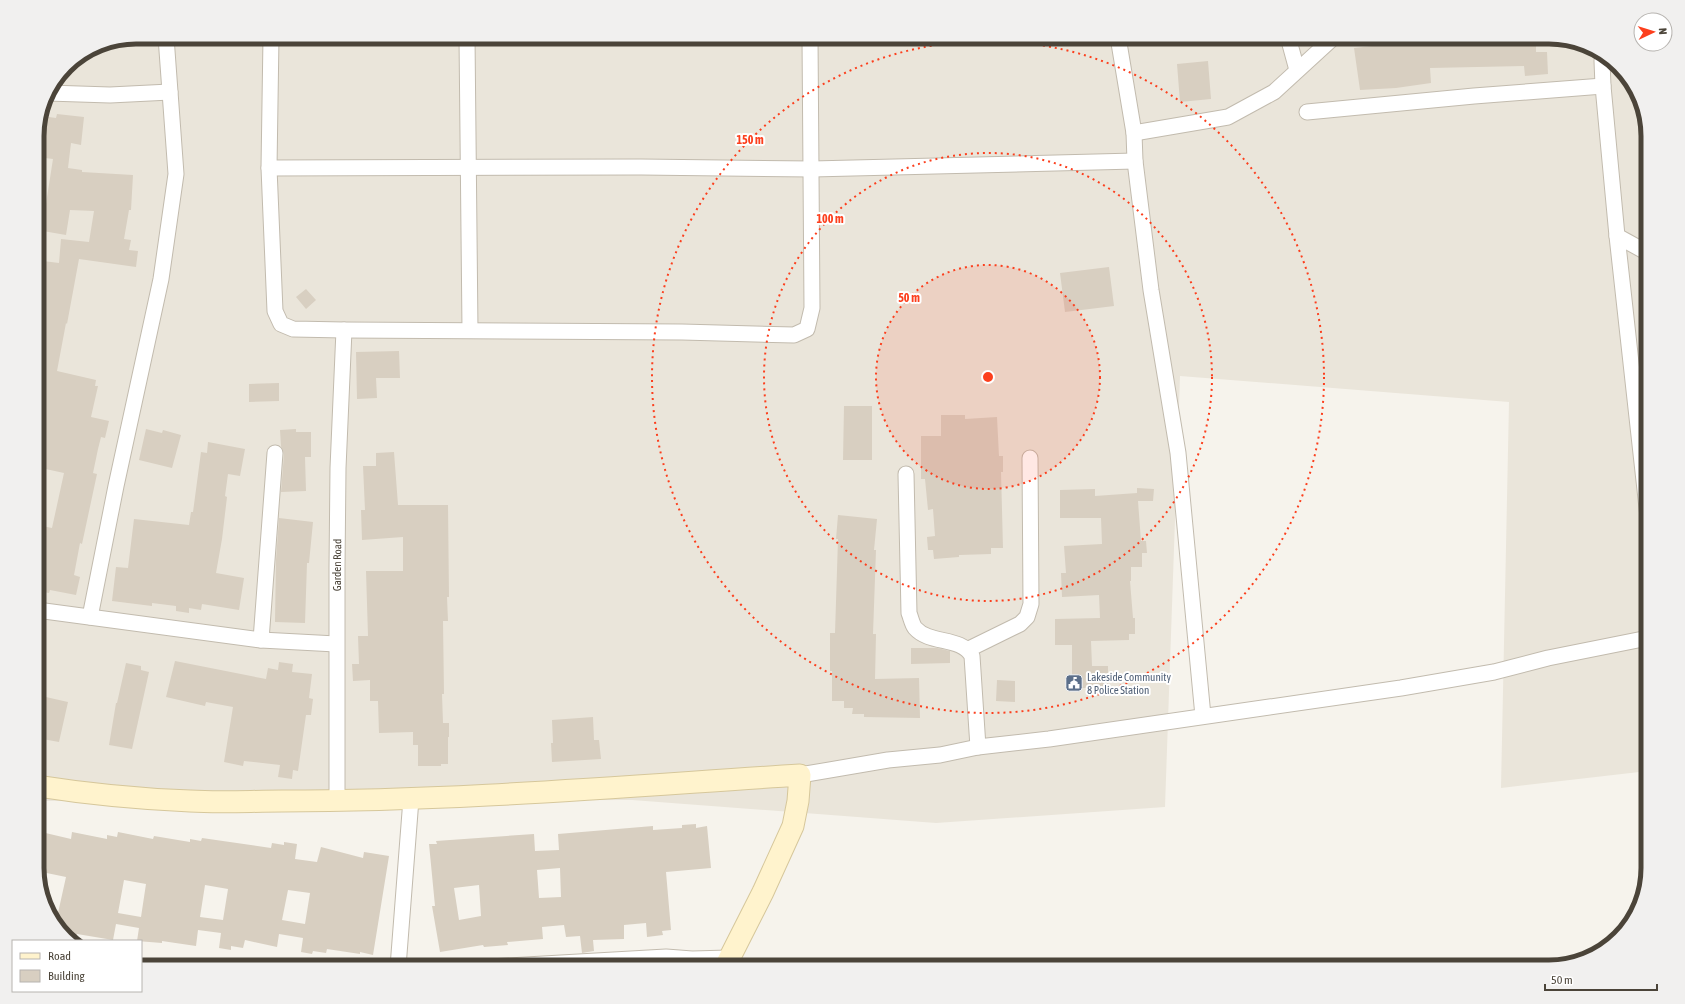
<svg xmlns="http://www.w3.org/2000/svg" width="1685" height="1004" viewBox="0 0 1685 1004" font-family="'Asap Condensed',sans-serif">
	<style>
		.residential { fill: #eae5da }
		.building { fill: #d8cfc1; fill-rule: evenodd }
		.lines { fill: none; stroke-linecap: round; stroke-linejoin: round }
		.street-casing { stroke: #c2bbae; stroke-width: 17 }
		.secondary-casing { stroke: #d6c79b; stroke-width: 23 }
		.street { stroke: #fff; stroke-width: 15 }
		.secondary { stroke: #fff3cd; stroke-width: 21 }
		.ring { fill: none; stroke: #fc3f1d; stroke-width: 2; stroke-dasharray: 2 4 }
		.labels { text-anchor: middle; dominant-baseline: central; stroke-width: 4; stroke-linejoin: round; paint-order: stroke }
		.street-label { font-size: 11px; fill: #4b4439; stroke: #fff }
		.service-label { font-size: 11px; fill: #4e5e75; stroke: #fff; text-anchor: start }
		.rim { fill: none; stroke: #4b4439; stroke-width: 5 }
		.centre { fill: #fc3f1d; stroke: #fff; stroke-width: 2 }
		.ring-label { font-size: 12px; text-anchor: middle; font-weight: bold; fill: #fc3f1d; stroke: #fff; stroke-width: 4; stroke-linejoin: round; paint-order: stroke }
	</style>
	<rect width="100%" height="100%" fill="#f6f3ec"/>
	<path class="residential" d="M136 37H1549L1599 50 1635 86 1648 129V771L1501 788 1509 402 1180 376 1165 807 936 823 632 800 37 801V129L45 98 66 66 98 44Z"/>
	<path class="building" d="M1447 37H1536V52H1547L1548 74 1525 76 1524 66 1430 68 1431 83 1396 88 1360 90 1354 48 1390 44 1447 41Z
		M1208 61 1211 99 1180 102 1177 64Z
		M57 114 84 117 81 145 71 143 68 168 82 170V172L133 175 131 210H129L124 239 131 240 129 250 138 251 136 267 79 259 67 324 66 323 57 371 96 380 95 386H98L91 417 109 421 105 438 101 437 98 449 93 473 97 474 82 544 80 543 74 575 80 577 76 595 50 590 49 593 37 591V525L52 528 64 473 41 468 46 446 37 444V296L43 261 59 263 61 239 89 242 94 211 70 210 66 235 37 230V208L45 210 53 159 37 157 42 116 56 118Z
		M1109 267 1114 306 1065 312 1060 273Z
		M306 289 316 300 306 309 296 297Z
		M399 351 400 378H376L377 398 357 399 356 352Z
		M279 383V401L249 402V384Z
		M844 406H872V460H843Z
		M941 415H965V419L997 417 999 456H1003V472H1001L1003 548H991V554L959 555V557L934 559 933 550H928L927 537 935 536 933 509 928 510 925 479H921V436H941Z
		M146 429 162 433 163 430 181 435 172 468 139 460Z
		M296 429V432H311V457H305L306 491 281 492 284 454 281 446 280 430Z
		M208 442 245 449 240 476 228 474 225 496 227 497 222 539 216 573 244 578 239 610 202 604 201 610 189 608V613L176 611V606L152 603V606L112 601 116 567 128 568 134 519 189 525 191 512H193L201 452 207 453Z
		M394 452 398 505H448L449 597H447L448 621H443L444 694H442L443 723H449V737H448V764H441V766H418V745H413V732L379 733 378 701H370V680L353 681 352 664H359L358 636H368L366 571H403V537L362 540 361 510H365L363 466H376V453Z
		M1137 488 1154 489 1153 501H1138L1141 541H1146L1147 553H1142V567H1131V581H1130L1133 618H1135V634H1129V640L1091 641 1092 666H1108V696H1087V688H1072V645H1055V619L1100 618 1099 595 1062 597 1061 573H1066L1064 546 1102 544 1101 518H1060V490L1095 489V496L1137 493Z
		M838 515 877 519 874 550H876L873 634H876L875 679 919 678 920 718 864 717V714H852L853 708H844V701H832V671H830V633H835L838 539H836Z
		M279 518 313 522 309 563H307L305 623 275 622 276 560Z
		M911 648H937L950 651V663L911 664Z
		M175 661 266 679 268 668 278 670 279 662 293 664 292 672 312 674 309 698 313 699 311 715H306L298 771 293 770 292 779 278 777 280 765 244 761 243 766 224 762 233 707 206 702 205 706 166 697Z
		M126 663 141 666V670L149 672 132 749 109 745 116 703H117Z
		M997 680 1015 681V702L996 701Z
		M37 695 68 702 59 742 37 738Z
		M593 717 594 740H599L601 759 552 762 551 743H553L552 720Z
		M696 824V828L707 826 711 868 666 872 671 930 662 931 663 935 647 937 646 923 624 925V939L593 940 594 951 582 953 580 936 566 937 564 925 542 927 543 939 507 942 508 945 484 947 483 945 440 952 432 906H435L429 844H437L436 841 534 834 535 851 559 850 558 834 653 826V830L682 828V825ZM560 868 561 897 539 898 537 870ZM479 885 481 916 459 920 454 888Z
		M37 831 71 839 72 832 107 839V835L117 837 118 832 153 839 154 836 190 842V839L201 841 202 838 271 848 272 843 284 845V842L297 844 295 859 317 862 321 847 363 858 364 852 389 856 373 955 360 952V954L327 949 326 953 313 951 312 954 301 952 303 938 279 934 277 947 245 940 243 948 231 946V950L219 948 221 933 198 930 196 946 162 941V943L137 941 139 928 116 924 113 940 77 934 75 941H73L50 918 48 911 58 913 66 877 37 871ZM124 880 146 884 141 917 118 913ZM205 885 228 889 223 920 200 917ZM288 890 310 893 305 924 282 920Z"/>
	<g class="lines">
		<defs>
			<g id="street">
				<path d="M271 37 269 168 275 311 281 324 293 329 344 330 682 332 794 335 807 329 812 308 810 37"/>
				<path d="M467 37 470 330"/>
				<path d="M1118 37 1134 133 1135 161 1151 290 1178 453 1203 716"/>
				<path d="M1288 37 1297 70"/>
				<path d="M1603 55 1602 61 1603 86 1617 236 1648 517"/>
				<path d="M48 93 110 95 170 92"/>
				<path d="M1307 112 1474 96 1603 86"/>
				<path d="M1134 133 1228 117 1274 92 1334 37"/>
				<path d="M269 168 641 167 812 169 1135 161"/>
				<path d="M1617 236 1648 253"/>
				<path d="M906 474 909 613C911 618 912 624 915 628 930 645 961 636 972 656L978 747"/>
				<path d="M37 610 261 640 336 644"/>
				<path d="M90 617 116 486 161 279 176 174 166 37"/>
				<path d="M261 640 275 453"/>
				<path d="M969 649 1020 624 1027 617 1031 604 1030 458"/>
				<path d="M800 775 888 760 940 755 978 747 1049 739 1401 688 1494 672 1548 658 1648 638"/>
				<path id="s1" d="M337 801V568L338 468 344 330"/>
				<path d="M398 967 411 799"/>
				<path d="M490 967 666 957 692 959 729 958"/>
			</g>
			<path id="secondary" d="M37 786C88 794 139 799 190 801 221 803 251 801 282 801 455 801 628 786 800 775L798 801 793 826 763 892 725 967"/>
		</defs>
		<use href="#street" class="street-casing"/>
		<use href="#secondary" class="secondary-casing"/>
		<use href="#street" class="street"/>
		<use href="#secondary" class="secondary"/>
	</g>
	<circle cx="988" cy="377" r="112" fill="#fc3f1d" fill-opacity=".12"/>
	<g class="ring">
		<circle cx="988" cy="377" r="112"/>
		<circle cx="988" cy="377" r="224"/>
		<circle cx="988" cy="377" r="336"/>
	</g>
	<defs>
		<symbol id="civic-square" viewBox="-11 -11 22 22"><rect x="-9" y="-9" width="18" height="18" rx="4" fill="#5c6f8a" stroke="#fff"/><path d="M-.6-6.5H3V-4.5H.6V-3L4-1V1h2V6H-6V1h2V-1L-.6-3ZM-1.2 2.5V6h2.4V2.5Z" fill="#fff"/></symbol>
	</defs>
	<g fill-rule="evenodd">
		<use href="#civic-square" x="1064" y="673" width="20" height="20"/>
	</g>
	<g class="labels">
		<g class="street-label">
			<text stroke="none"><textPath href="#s1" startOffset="236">Garden Road</textPath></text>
		</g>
		<g class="service-label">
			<text x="1087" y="677">Lakeside Community<tspan x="1087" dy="13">8 Police Station</tspan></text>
		</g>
	</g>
	<path d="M0 0H1685V1004H0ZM136 44H1549A92 92 0 0 1 1641 136V868A92 92 0 0 1 1549 960H136A92 92 0 0 1 44 868V136A92 92 0 0 1 136 44Z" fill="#f1f0ef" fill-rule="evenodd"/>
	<path class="rim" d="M136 44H1549A92 92 0 0 1 1641 136V868A92 92 0 0 1 1549 960H136A92 92 0 0 1 44 868V136A92 92 0 0 1 136 44Z"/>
	<circle cx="988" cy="377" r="6" class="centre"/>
	<g class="ring-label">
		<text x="750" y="144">150 m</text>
		<text x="830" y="223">100 m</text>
		<text x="909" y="302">50 m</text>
	</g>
	<rect x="12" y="940" width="130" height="52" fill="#ffffff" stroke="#b7b4b0"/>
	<rect x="20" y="953" width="20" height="6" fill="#fff3cd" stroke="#b7b4b0"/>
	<text x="48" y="960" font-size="12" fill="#4b4439">Road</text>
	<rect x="20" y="970" width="20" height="12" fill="#d8cfc1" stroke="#b7b4b0"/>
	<text x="48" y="980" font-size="12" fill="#4b4439">Building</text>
	<g transform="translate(1653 32) rotate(86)"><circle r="19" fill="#ffffff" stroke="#b7b4b0"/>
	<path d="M0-3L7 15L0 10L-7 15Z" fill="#fc3f1d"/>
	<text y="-6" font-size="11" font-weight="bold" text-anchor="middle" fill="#4b4439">N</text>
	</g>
	<path d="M1545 984v6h112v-6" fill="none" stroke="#4b4439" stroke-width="2"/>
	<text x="1551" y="984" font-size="12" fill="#4b4439" stroke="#ffffff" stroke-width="3" paint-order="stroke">50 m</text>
</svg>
